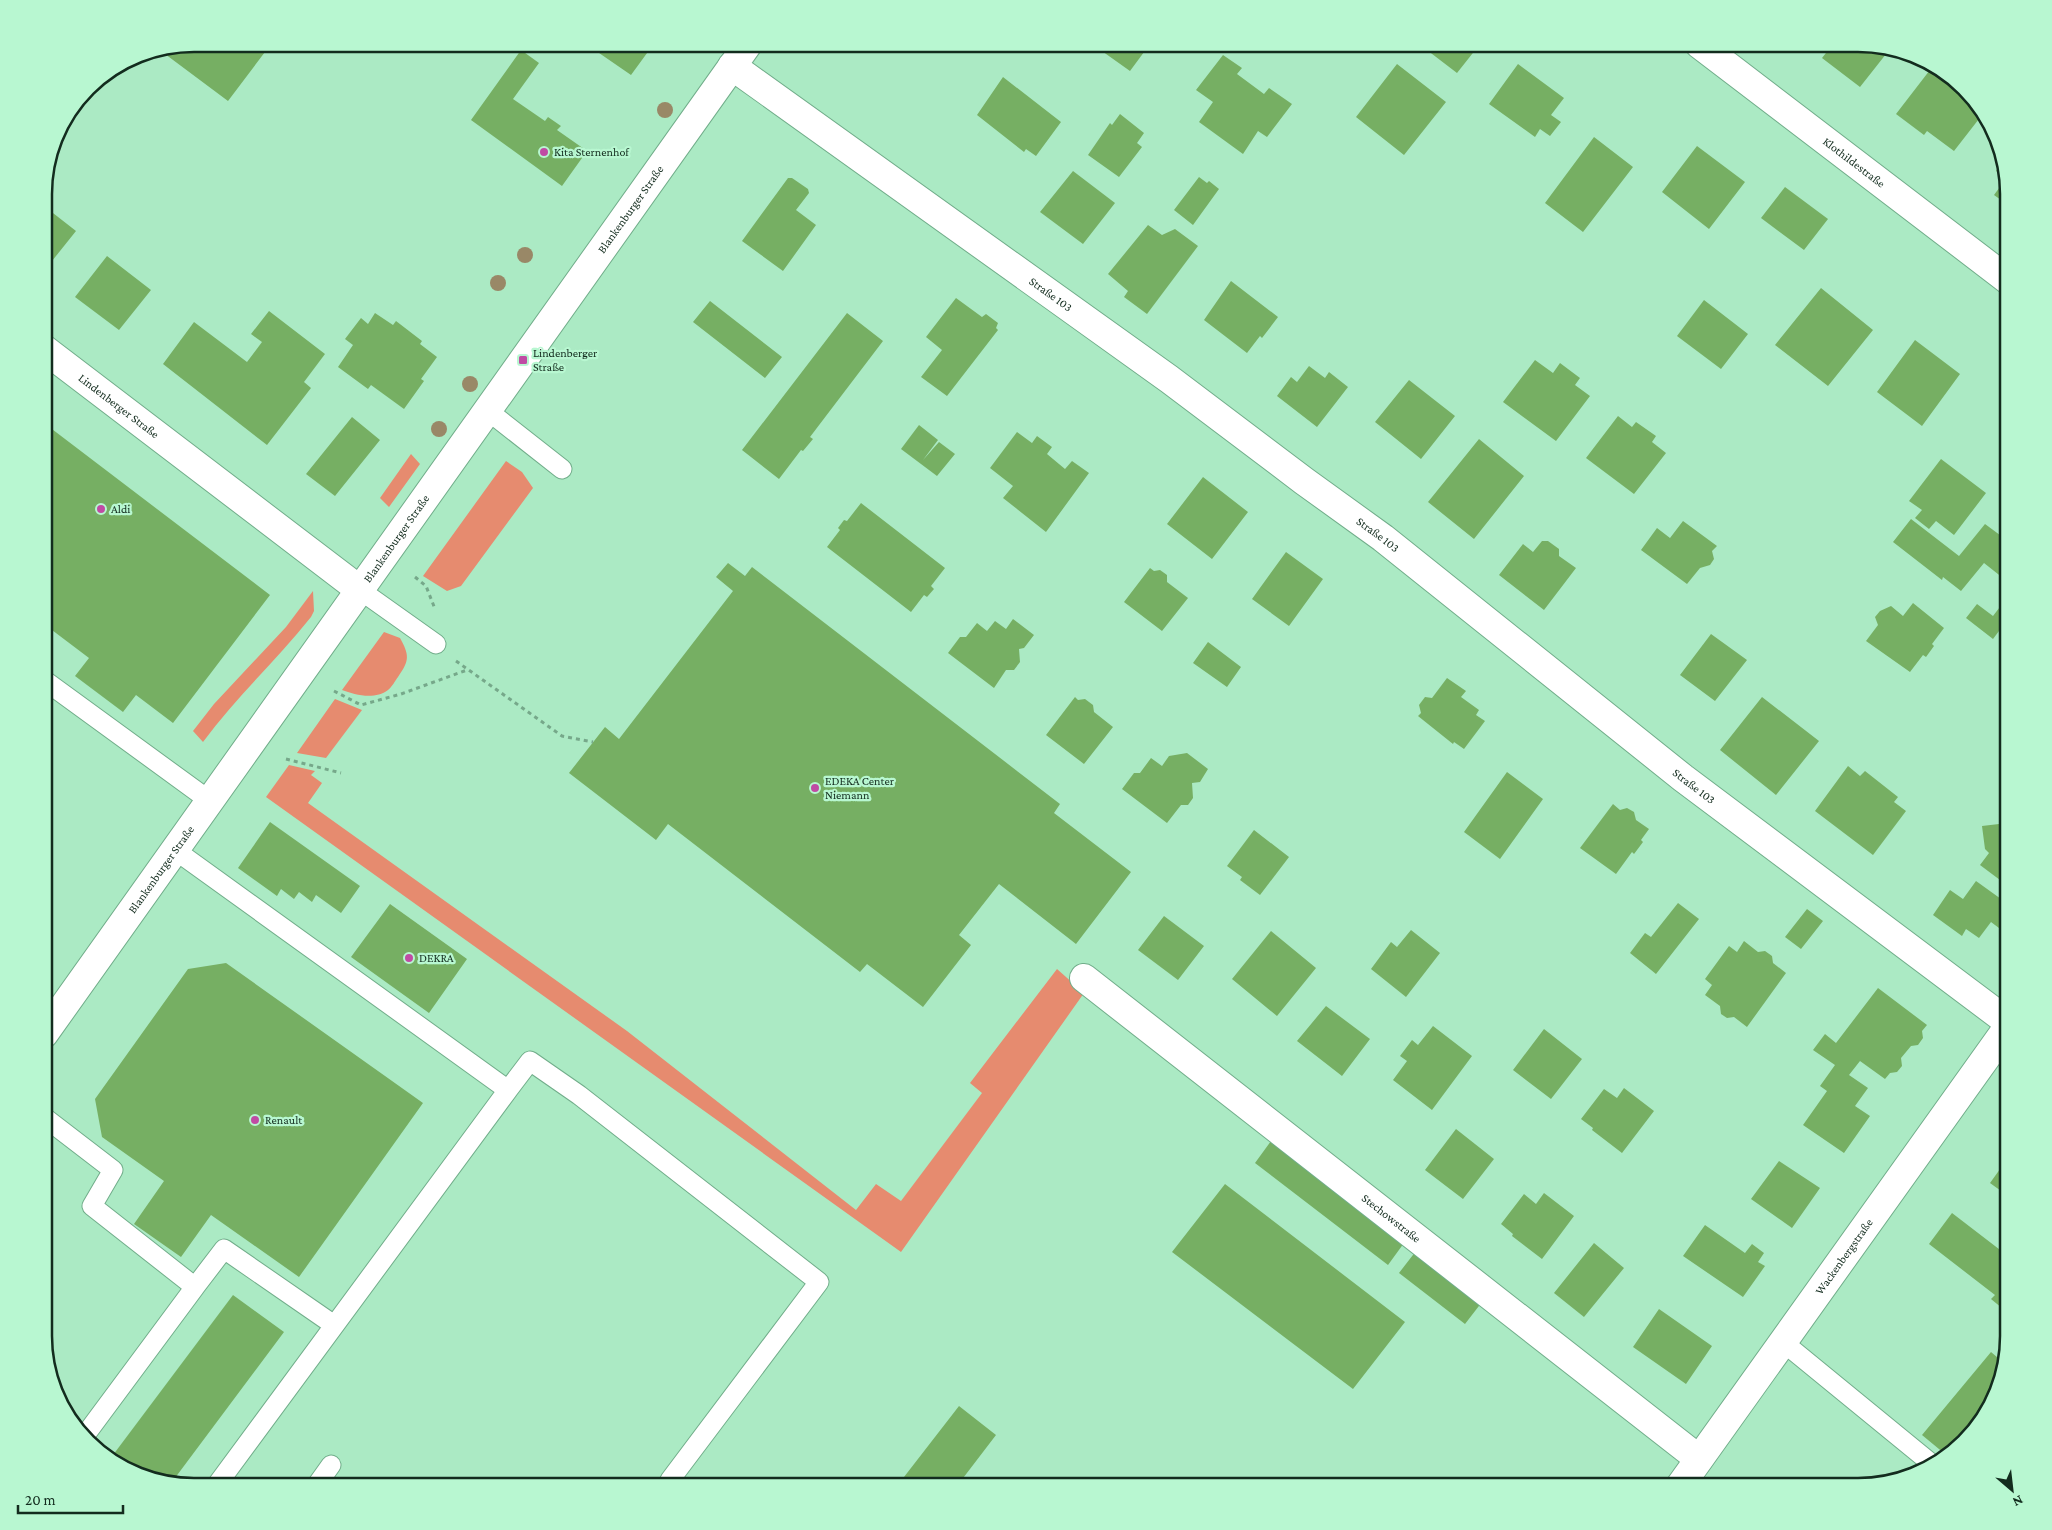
<svg xmlns="http://www.w3.org/2000/svg" width="2052" height="1530" viewBox="0 0 2052 1530" font-family="'Crimson Pro',serif">
	<style>
		.green { fill: #e68b6f }
		.building { fill: #76af63 }
		.lines { fill: none; stroke-linecap: round; stroke-linejoin: round }
		.lane-casing { stroke: #71ad8a; stroke-width: 21 }
		.street-casing { stroke: #71ad8a; stroke-width: 30 }
		.secondary-casing { stroke: #71ad8a; stroke-width: 30 }
		.path { stroke: #76a88a; stroke-width: 3; stroke-dasharray: 4 4; stroke-linecap: butt }
		.lane { stroke: #fff; stroke-width: 19 }
		.street { stroke: #fff; stroke-width: 28 }
		.secondary { stroke: #fff; stroke-width: 28 }
		.tree { fill: #998867 }
		.poi-dot { fill: #c04ba4; stroke: #b8f7d1; stroke-width: 2 }
		.labels { text-anchor: middle; dominant-baseline: central; stroke-width: 4.5; stroke-linejoin: round; paint-order: stroke }
		.poi-label { font-size: 12px; fill: #132c1e; stroke: #b8f7d1; text-anchor: start }
		.street-label { font-size: 12px; fill: #132c1e; stroke: #b8f7d1 }
		.rim { fill: none; stroke: #132c1e; stroke-width: 2.5 }
	</style>
	<rect width="100%" height="100%" fill="#abeac4"/>
	<path class="green" d="M411 454 420 464 389 507 380 498Z
		M506 461 522 472 533 488 461 586 447 591 423 576Z
		M313 591 314 611 311 617C277 660 236 697 203 742L193 731 214 704 286 627Z
		M384 632 400 638C410 656 409 661 398 677 395 681 392 687 388 690 375 700 355 695 342 690Z
		M335 699 362 710 326 758 297 753Z
		M289 765 315 771 311 775 322 783 308 803 627 1031 856 1210 876 1184 901 1201 982 1093 970 1083 1057 969 1084 993 901 1252 266 797Z"/>
	<path class="building" d="M195 44H271L228 101 161 51Z
		M586 44H644L650 49 631 75Z
		M1092 44H1150L1130 71Z
		M1426 44H1480L1457 73 1423 47Z
		M1833 44H1857L1890 49 1860 87 1822 58Z
		M521 50 539 63 513 99 545 121 548 117 561 126 557 130 587 151 562 186 471 120Z
		M1223 55 1242 68 1237 74 1264 94 1269 88 1292 104 1267 137 1258 131 1243 154 1199 122 1213 102 1196 90Z
		M1397 64 1446 102 1404 155 1356 117Z
		M1518 64 1564 98 1551 115 1561 122 1550 136 1540 129 1535 137 1489 104Z
		M1933 66 1949 75 1982 115 1954 151 1927 131 1924 135 1896 114Z
		M1003 77 1061 122 1036 156 1026 149 1024 152 977 115Z
		M1120 114 1144 133 1137 143 1142 147 1119 177 1088 155 1110 123 1112 125Z
		M1594 137 1633 167 1583 232 1545 203Z
		M1697 146 1745 182 1709 229 1662 192Z
		M2001 164 2002 167 2004 176 1996 171Z
		M1073 171 1115 203 1083 244 1040 212Z
		M1199 177 1207 183 1209 181 1219 189 1193 225 1174 210Z
		M788 178H792L808 189 809 193 796 210 816 225 783 271 742 241Z
		M2005 180 2008 195V205L1994 195Z
		M1785 187 1828 219 1804 250 1761 218Z
		M44 206 76 231 44 271Z
		M1148 225 1162 235 1175 229 1198 246 1147 314 1124 297 1128 291 1108 274Z
		M107 256 151 290 119 330 75 297Z
		M1231 281 1278 317 1262 338 1260 336 1247 353 1204 320Z
		M1821 288 1873 330 1828 386 1775 345Z
		M956 298 982 317 986 314 998 323 996 328 998 330 947 396 921 377 942 350 926 337Z
		M1704 300 1748 334 1721 369 1677 336Z
		M710 301 782 357 765 378 693 322Z
		M269 311 325 354 304 382 311 388 267 445 163 364 194 322 247 362 262 342 251 334Z
		M375 313 393 325 396 321 422 341 420 344 437 357 421 379 424 381 404 409 371 385 368 389 338 367 353 345 345 339 361 318 368 324Z
		M847 313 883 341 810 437 813 439 803 451 801 450 779 479 742 450Z
		M1915 340 1960 374 1922 426 1877 392Z
		M1535 360 1553 373 1560 363 1580 378 1575 385 1590 396 1556 441 1503 402Z
		M1309 366 1325 378 1329 372 1348 387 1317 427 1277 396 1291 377 1297 382Z
		M1409 380 1455 416 1421 459 1375 422Z
		M1618 416 1632 427 1636 422 1656 436 1652 442 1666 453 1634 494 1586 458Z
		M352 417 380 440 335 496 306 474Z
		M44 423 270 595 173 723 136 695 123 712 75 676 89 658 44 624Z
		M919 425 938 440 923 460 939 442 955 454 937 476 901 449Z
		M1017 432 1032 443 1037 436 1052 447 1047 454 1065 469 1072 461 1089 473 1046 532 1003 498 1013 486 990 468Z
		M1479 439 1524 476 1474 539 1428 502Z
		M1941 459 1986 493 1954 535 1936 521 1929 529 1915 518 1922 510 1909 501Z
		M1203 477 1248 512 1212 559 1167 524Z
		M861 503 945 568 931 586 934 589 927 597 924 595 911 612 827 547 840 530 838 528 844 520 847 521Z
		M1911 519 1959 556 1985 524 2008 541V582L1984 563 1961 591 1943 577 1942 580 1893 542Z
		M1683 521 1717 546 1712 551 1714 559 1710 565 1700 568 1687 584 1641 550 1657 528 1670 538Z
		M1542 541H1548L1559 549V556L1576 568 1544 610 1499 575 1523 544 1533 552Z
		M1286 552 1323 579 1289 626 1252 599Z
		M728 563 745 576 752 567 1060 804 1054 813 1131 872 1076 944 999 884 959 935 971 945 923 1007 867 964 860 972 668 824 656 840 569 773 605 727 619 739 733 591 716 577Z
		M1150 568 1154 571 1160 570 1167 575V582L1188 598 1162 631 1124 602Z
		M2006 599 2008 601V638L1999 631 1993 639 1966 618 1977 604 1993 616Z
		M1913 603 1944 628 1932 644 1934 646 1926 657 1923 655 1910 672 1866 641 1878 625 1875 617 1880 611 1891 606 1903 616Z
		M1013 619 1034 635 1024 648 1019 649 1020 662 1014 670H1006L994 688 948 653 960 637H966L977 623 987 631 995 621 1006 629Z
		M1711 634 1747 660 1715 701 1680 675Z
		M1208 642 1241 667 1227 687 1193 663Z
		M1447 678 1466 691 1461 697 1479 710 1476 715 1485 721 1464 749 1454 742 1453 744 1418 716 1421 713 1419 705 1425 697 1432 698Z
		M1075 697 1078 700 1085 699 1093 705 1094 712 1113 727 1084 764 1046 735Z
		M1762 697 1819 741 1776 795 1720 750Z
		M1187 753 1208 769 1200 782 1192 783 1193 798 1188 805H1181L1167 823 1122 789 1134 773H1140L1151 758 1162 766 1169 756Z
		M1848 766 1860 776 1865 771 1898 797 1894 802 1906 811 1873 855 1815 811Z
		M1507 772 1543 799 1500 859 1464 832Z
		M1613 804 1620 810 1627 808 1634 812 1636 820 1649 829 1641 840 1643 842 1634 854 1632 852 1616 874 1580 848Z
		M270 822 360 886 341 913 316 895 312 902 299 892 294 899 281 889 277 896 238 868Z
		M1999 824 2008 830V886L1980 865 1989 853 1985 849 1982 826Z
		M1254 830 1289 857 1260 895 1240 880 1242 877 1227 866Z
		M1976 881 2008 904V923L2003 931 1991 922 1979 938 1966 929 1962 936 1933 915 1950 890 1963 899Z
		M1678 903 1699 919 1656 974 1630 953 1645 933 1651 937Z
		M390 904 467 959 429 1013 351 957Z
		M1807 909 1823 921 1801 949 1785 937Z
		M1164 916 1204 946 1178 980 1138 950Z
		M1411 930 1440 953 1406 997 1371 969 1391 942 1397 947Z
		M1271 931 1316 968 1277 1016 1232 979Z
		M1744 941 1758 952 1765 951 1772 956 1773 963 1786 973 1747 1027 1734 1017 1727 1018 1721 1014 1720 1006 1705 995 1712 985 1705 979 1729 946 1737 952Z
		M226 963 423 1103 299 1277 211 1215 181 1257 134 1224 164 1181 102 1137 95 1099 188 969Z
		M1878 988 1927 1025 1922 1031 1923 1038 1918 1045 1911 1046 1901 1058 1902 1066 1897 1072 1890 1073 1885 1079 1860 1061 1849 1075 1868 1088 1855 1106 1870 1116 1844 1153 1803 1125 1827 1091 1820 1086 1835 1065 1813 1050 1825 1034 1836 1043Z
		M1326 1006 1370 1039 1342 1076 1297 1041Z
		M1433 1026 1472 1056 1432 1110 1393 1080 1407 1061 1400 1056 1412 1040 1418 1045Z
		M1544 1029 1582 1059 1551 1099 1513 1070Z
		M1624 1088 1654 1111 1622 1153 1592 1130 1593 1128 1581 1119 1604 1089 1617 1098Z
		M1456 1129 1494 1159 1463 1199 1425 1170Z
		M1271 1141 1404 1243 1388 1265 1255 1163Z
		M2008 1158V1196L1990 1183Z
		M1779 1161 1820 1188 1792 1228 1751 1199Z
		M1225 1184 1405 1322 1353 1389 1172 1252Z
		M1544 1193 1574 1216 1542 1259 1512 1236 1513 1234 1501 1224 1524 1194 1536 1204Z
		M1952 1213 2008 1256V1313L1991 1299 1995 1295 1929 1244Z
		M1705 1225 1745 1253 1752 1244 1764 1253 1758 1262 1765 1266 1743 1297 1683 1256Z
		M1594 1243 1624 1268 1584 1317 1554 1293Z
		M1416 1251 1482 1302 1465 1324 1399 1273Z
		M233 1295 284 1332 172 1482 146 1478 110 1459Z
		M1659 1309 1712 1346 1686 1384 1633 1347Z
		M1991 1352 2004 1363 2000 1384 1977 1427 1945 1454 1922 1435Z
		M959 1406 996 1435 957 1486H897Z"/>
	<g class="lines">
		<defs>
			<path id="lane" d="M487 410 562 469
				M360 590 436 644
				M44 680 210 801
				M175 850 508 1090 216 1486
				M508 1090 530 1061 579 1095 819 1282 670 1480V1486
				M44 1117 113 1170 92 1206 195 1287 86 1434
				M195 1287 224 1249 334 1325
				M1783 1342 1932 1464
				M316 1486 331 1465"/>
			<g id="street">
				<path id="s1" d="M1699 44 2008 280"/>
				<path id="s2" d="M732 66 1169 379 1304 481 1383 538 1683 778 2008 1022"/>
				<path id="s3" d="M44 349 360 590"/>
				<path id="s4" d="M1084 978 1699 1459"/>
				<path id="s5" d="M1680 1486 2008 1027"/>
			</g>
			<g id="secondary">
				<path id="s6" d="M44 1034 748 44"/>
			</g>
		</defs>
		<use href="#lane" class="lane-casing"/>
		<use href="#street" class="street-casing"/>
		<use href="#secondary" class="secondary-casing"/>
		<path class="path" d="M415 577 426 586 435 609
			M456 661 562 736 593 742
			M334 691 361 705 401 694 467 670
			M286 759 341 773"/>
		<use href="#lane" class="lane"/>
		<use href="#street" class="street"/>
		<use href="#secondary" class="secondary"/>
	</g>
	<g class="tree">
		<circle cx="665" cy="110" r="8"/>
		<circle cx="525" cy="255" r="8"/>
		<circle cx="498" cy="283" r="8"/>
		<circle cx="470" cy="384" r="8"/>
		<circle cx="439" cy="429" r="8"/>
	</g>
	<g class="poi-dot">
		<circle cx="544" cy="152" r="5"/>
		<rect x="518" y="355" width="10" height="10" rx="2.5"/>
		<circle cx="101" cy="509" r="5"/>
		<circle cx="815" cy="788" r="5"/>
		<circle cx="409" cy="958" r="5"/>
		<circle cx="255" cy="1120" r="5"/>
	</g>
	<g class="labels">
		<g class="poi-label">
			<text x="554" y="152">Kita Sternenhof</text>
			<text x="533" y="353">Lindenberger<tspan x="533" dy="14">Straße</tspan></text>
			<text x="111" y="509">Aldi</text>
			<text x="825" y="781">EDEKA Center<tspan x="825" dy="14">Niemann</tspan></text>
			<text x="419" y="958">DEKRA</text>
			<text x="265" y="1120">Renault</text>
		</g>
		<g class="street-label">
			<text stroke="none"><textPath href="#s1" startOffset="195">Klothildestraße</textPath></text>
			<text stroke="none"><textPath href="#s6" startOffset="1012">Blankenburger Straße</textPath></text>
			<text stroke="none"><textPath href="#s2" startOffset="392">Straße 103</textPath></text>
			<text stroke="none"><textPath href="#s3" startOffset="94">Lindenberger Straße</textPath></text>
			<text stroke="none"><textPath href="#s2" startOffset="798">Straße 103</textPath></text>
			<text stroke="none"><textPath href="#s6" startOffset="608">Blankenburger Straße</textPath></text>
			<text stroke="none"><textPath href="#s2" startOffset="1202">Straße 103</textPath></text>
			<text stroke="none"><textPath href="#s6" startOffset="202">Blankenburger Straße</textPath></text>
			<text stroke="none"><textPath href="#s4" startOffset="390">Stechowstraße</textPath></text>
			<text stroke="none"><textPath href="#s5" startOffset="282">Wackenbergstraße</textPath></text>
		</g>
	</g>
	<path d="M0 0H2052V1530H0ZM194 52H1858A142 142 0 0 1 2000 194V1336A142 142 0 0 1 1858 1478H194A142 142 0 0 1 52 1336V194A142 142 0 0 1 194 52Z" fill="#b8f7d1" fill-rule="evenodd"/>
	<path class="rim" d="M194 52H1858A142 142 0 0 1 2000 194V1336A142 142 0 0 1 1858 1478H194A142 142 0 0 1 52 1336V194A142 142 0 0 1 194 52Z"/>
	<g transform="translate(2012 1490) rotate(152)" stroke="#b8f7d1" stroke-width="4" paint-order="stroke">
	<path d="M0-4L9 19L0 12L-9 19Z" fill="#132c1e"/>
	<text y="-8" font-size="14" font-weight="bold" text-anchor="middle" fill="#132c1e">N</text>
	</g>
	<path d="M18 1505v8h105v-8" fill="none" stroke="#132c1e" stroke-width="2.5"/>
	<text x="25" y="1505" font-size="15" fill="#132c1e" stroke="#b8f7d1" stroke-width="4" paint-order="stroke">20 m</text>
</svg>
